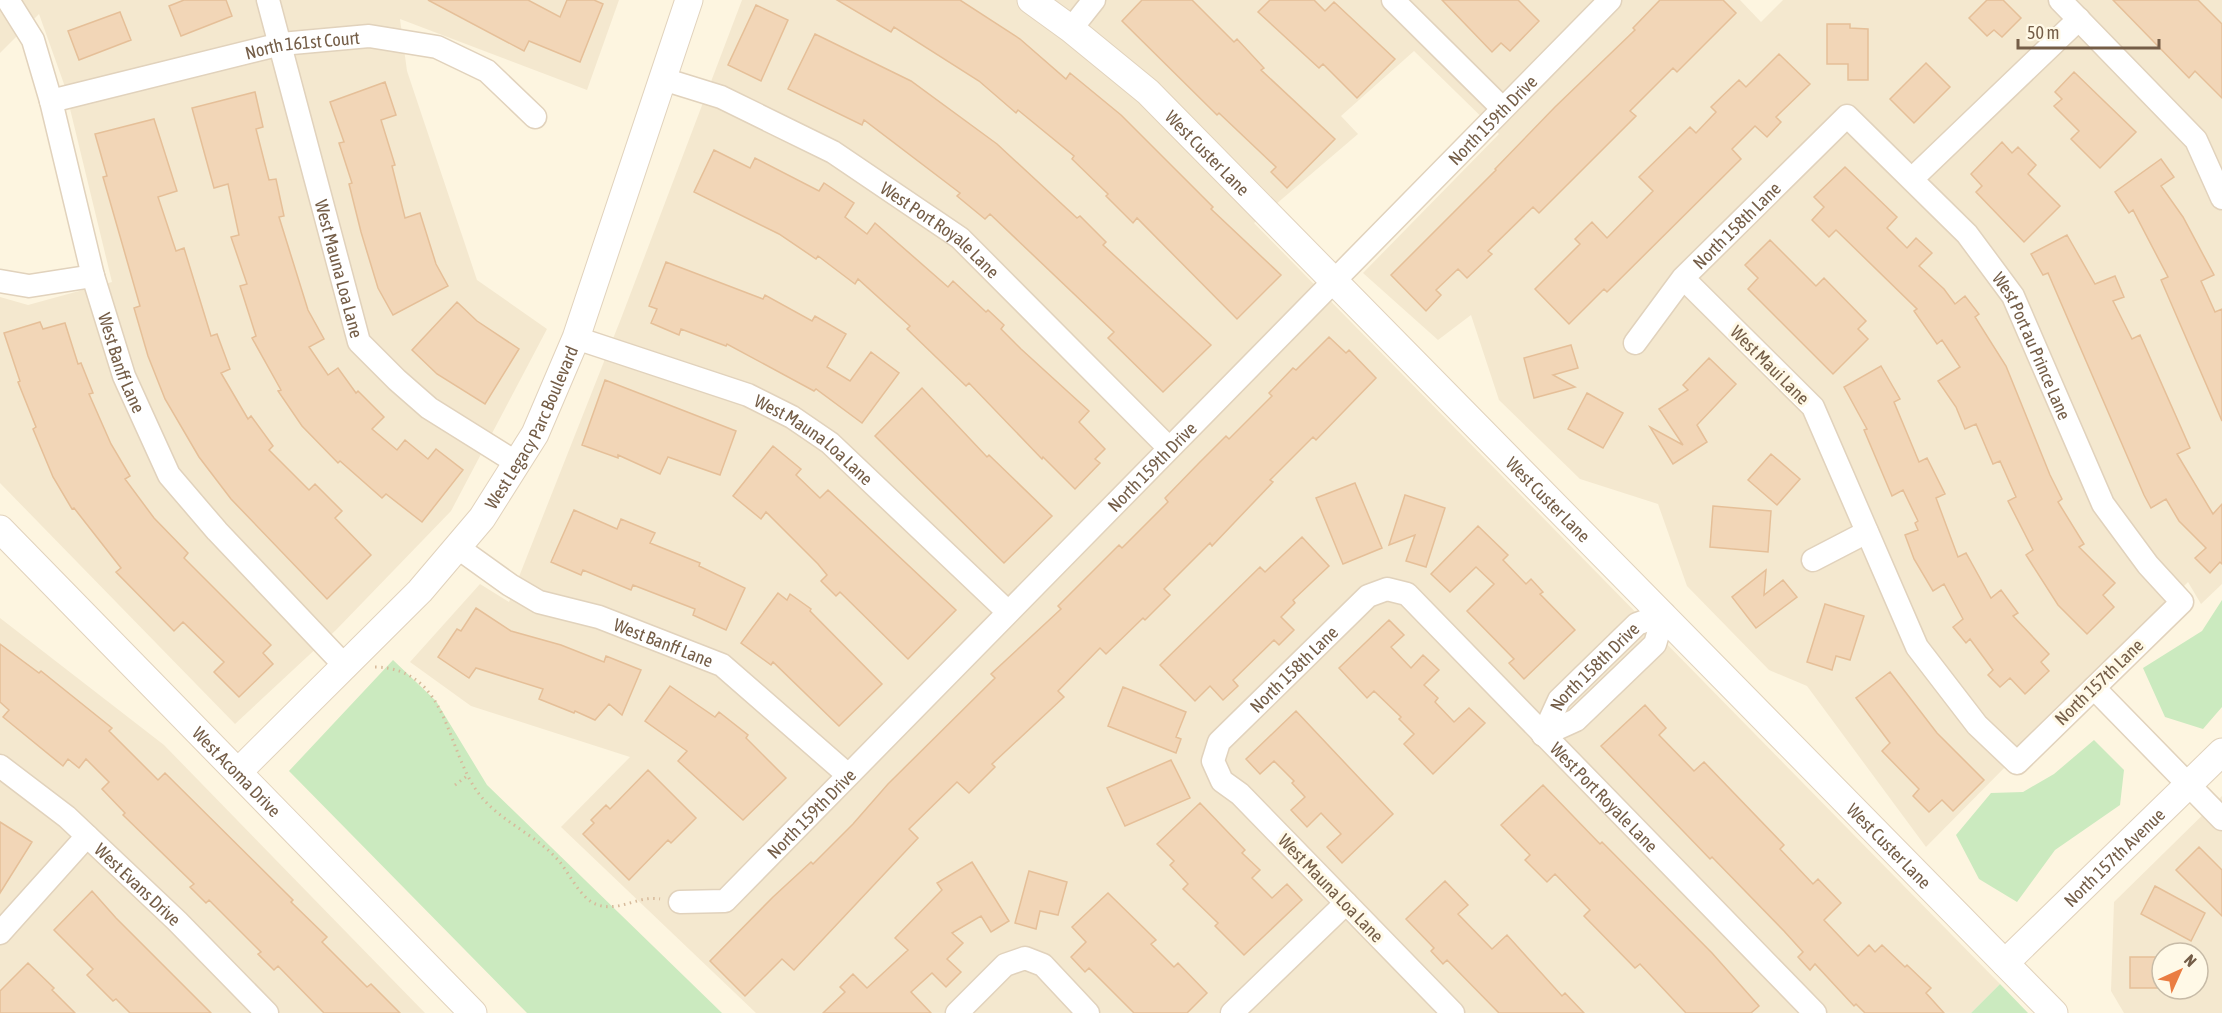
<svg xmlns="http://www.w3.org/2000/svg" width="2222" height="1013" viewBox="0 0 2222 1013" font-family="'Asap Condensed',sans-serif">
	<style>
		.residential { fill: #f4e8cf; fill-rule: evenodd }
		.green { fill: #cbeabf }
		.building { fill: #f2d6b7; stroke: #e5bf98; stroke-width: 1.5 }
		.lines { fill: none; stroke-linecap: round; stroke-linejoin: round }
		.minor-casing { stroke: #e1d2bc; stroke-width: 25 }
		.tertiary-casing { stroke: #e1d2bc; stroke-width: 29 }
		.path { stroke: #d7ba9b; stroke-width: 3; stroke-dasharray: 1.5 4.5; stroke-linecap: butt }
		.minor { stroke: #fff; stroke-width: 22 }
		.tertiary { stroke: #fff; stroke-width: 27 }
		.labels { text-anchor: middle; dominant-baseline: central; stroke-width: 6; stroke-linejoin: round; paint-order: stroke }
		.street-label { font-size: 18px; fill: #745d47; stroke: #fff9e7 }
	</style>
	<rect width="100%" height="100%" fill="#fdf5e0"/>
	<path class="residential" d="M0 0H619L587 90 400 19 407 71 477 280 547 329 451 511 336 630 235 724 0 483V297L28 305 112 282 64 84 39 14 0 53Z
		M742 0H1740L1761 22 1783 0H2222V584L2201 604 2188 582 1926 847 1807 686 1769 670 1687 586 1658 504 1580 479 1499 400 1471 315 1438 340 1363 273 1499 134 1414 51 1341 116 1358 134 1254 223 2000 984 1971 1013H756L561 827 630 757 471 706 410 662 480 584 509 602 622 316Z
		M0 618 164 745 425 1013H0Z
		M2222 796V1013H2124L2111 991 2114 902ZM2162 953H2198V989H2162Z"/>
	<path class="green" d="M2222 600V707L2203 729 2165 717 2143 668 2202 631Z
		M393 660 436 701 487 785 722 1013H527L289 771Z
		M2094 740 2124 770 2120 805 2055 850 2017 902 1979 879 1956 835 1991 793 2023 792 2054 774Z
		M2000 984 2028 1013H1971Z"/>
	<path class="building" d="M184 0H226L232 16 181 36 169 6Z
		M428 0H528L560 17 567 0H594L603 4 580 62 529 41 524 51Z
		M837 0H960L1020 39 1066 79 1070 73 1121 115 1213 207 1211 209 1281 275 1237 319 1137 218 1133 223 1106 196 1108 194 1072 159 1074 156 1018 110 1016 113 979 81 894 27 891 32Z
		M1142 0H1192L1234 42 1237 39 1264 68 1261 70 1335 139 1287 188 1271 172 1276 167 1219 113 1217 115 1122 21Z
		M1270 0H1314L1325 11 1334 2 1395 59 1357 98 1323 64 1319 68 1258 12Z
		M1442 0H1518L1539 21 1510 51 1501 43 1492 52Z
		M1660 0H1723L1736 13 1677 72 1673 68 1630 111 1636 116 1539 213 1533 207 1488 251 1492 254 1467 278 1458 269 1436 290 1441 295 1426 311 1391 275 1496 170 1495 169 1555 107 1635 30 1633 28Z
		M1987 0H2003L2021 18 2002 37 1994 30 1987 36 1969 18Z
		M2113 0H2198L2222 24V98L2195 71 2189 78Z
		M756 5 788 20 761 81 728 65Z
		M120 12 131 40 79 60 68 31Z
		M1827 24H1850V28L1868 29V80H1848V64H1827Z
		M815 34 911 81 997 144 1077 218 1080 216 1106 242 1103 245 1211 345 1163 392 1108 338 1114 332 990 214 985 219 957 196 960 193 864 120 862 125 788 89Z
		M1779 54 1810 84 1776 117 1781 122 1767 137 1755 126 1732 149 1741 159 1607 292 1604 289 1569 324 1535 289 1580 244 1575 239 1592 222 1607 238 1653 191 1639 177 1690 127 1696 133 1716 112 1711 107 1739 80 1746 87Z
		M1926 63 1950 87 1914 123 1890 99Z
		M2074 72 2136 132 2100 168 2071 139 2079 131 2054 106 2062 99 2055 92Z
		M385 82 396 115 381 120 395 165 392 166 405 218 420 213 436 264 448 286 393 315 378 288 361 232 349 184 352 183 339 143 344 142 330 102Z
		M255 92 263 127 256 129 269 180 276 179 284 216 279 217 308 310 324 339 309 347 328 375 338 368 356 393 358 391 384 417 372 429 397 450 405 440 428 459 436 449 463 470 422 522 386 494 382 498 340 461 338 463 302 426 278 391 281 390 252 338 256 336 240 286 247 284 231 237 239 235 228 184 214 188 192 108Z
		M154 119 177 191 158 197 176 251 184 248 211 336 217 334 230 369 221 373 248 419 251 416 273 446 269 450 309 490 315 484 342 511 335 518 371 555 327 599 231 499 199 457 165 399 148 356 134 308 140 306 103 177 107 176 95 134Z
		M2002 142 2012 153 2018 147 2036 165 2028 174 2060 206 2024 242 1976 192 1982 186 1971 174Z
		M714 150 750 168 755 158 819 191 824 183 854 203 845 217 867 234 875 223 948 287 953 281 986 312 988 310 1004 325 1001 329 1021 349 1089 411 1079 422 1105 449 1095 459 1100 463 1075 489 1043 457 1042 459 969 383 966 386 907 329 910 326 858 279 855 284 818 256 816 259 779 234 694 192Z
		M2161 159 2174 177 2161 186 2183 217 2214 275 2201 281 2215 312 2222 309V421L2161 280 2168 277 2133 210 2129 213 2115 192Z
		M1845 167 1897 217 1887 228 1907 248 1916 238 1932 253 1919 266 1944 289 1955 304 1965 296 1979 314 1975 317 2006 366 2050 475 2062 499 2058 502 2084 544 2079 547 2115 583 2103 595 2114 607 2087 634 2058 605 2026 555 2033 550 2008 501 2016 497 2000 461 1993 464 1976 424 1965 429 1956 407 1938 381 1960 367 1942 340 1937 344 1914 311 1917 309 1836 230 1829 237 1812 220 1824 207 1814 197Z
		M2067 235 2095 284 2115 276 2124 297 2113 301 2132 339 2140 335 2190 448 2177 454 2213 514 2222 504V564L2220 562 2210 573 2195 558 2206 548 2179 521 2166 499 2151 508 2144 495 2048 273 2043 275 2031 254Z
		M1770 240 1816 286 1824 278 1866 321 1858 329 1868 339 1833 374 1748 289 1758 278 1745 265Z
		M666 262 763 299 765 295 812 321 815 316 846 334 827 367 850 381 871 352 899 373 862 423 816 389 814 391 727 344 726 346 681 329 679 335 651 323 657 309 649 306Z
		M457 302 477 321 519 349 485 404 437 374 412 350Z
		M40 322 43 329 65 323 78 364 81 363 93 393 89 394 111 444 130 476 125 479 154 518 188 553 184 558 271 645 263 653 273 664 239 697 214 672 224 662 183 622 174 631 116 572 121 568 74 508 72 509 53 477 33 429 36 427 18 382 20 381 4 333Z
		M1329 337 1346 353 1349 350 1376 378 1316 440 1313 437 1270 480 1273 482 1212 546 1210 543 1164 589 1170 595 1145 620 1143 618 1106 654 1100 648 1058 691 1064 697 992 764 995 767 969 793 957 782 909 829 918 838 794 970 782 959 745 996 710 961 773 897 811 862 813 864 853 824 888 784 995 678 991 674 1061 609 1058 606 1119 545 1122 548 1168 502 1165 498 1199 463 1226 436 1229 439 1272 396 1269 393 1293 368 1296 370Z
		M1571 345 1578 368 1553 375 1575 387 1534 398 1524 358Z
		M1709 358 1736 384 1697 425 1707 442 1673 464 1650 427 1683 445 1659 409 1688 390 1683 385Z
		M1881 366 1900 399 1894 402 1919 462 1927 458 1945 494 1936 498 1958 557 1966 553 1991 598 2001 590 2018 613 2013 616 2049 654 2041 662 2049 671 2025 694 2010 678 2000 687 1988 675 1993 670 1970 639 1966 643 1953 627 1963 619 1944 584 1933 591 1914 559 1905 535 1918 530 1915 523 1918 521 1903 490 1892 496 1864 430 1867 429 1844 387Z
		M605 380 736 431 720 475 668 457 660 474 618 455V458L582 445Z
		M922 388 987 457 989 455 1052 516 1004 563 875 436Z
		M1587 393 1623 413 1603 448 1568 429Z
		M773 446 801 469 796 475 820 498 828 490 956 610 908 659 840 592 836 596 821 581 827 575 818 564 766 512 761 519 733 496Z
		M1771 454 1800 479 1777 505 1748 480Z
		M1355 483 1382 548 1343 564 1316 498Z
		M1405 495 1445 508 1426 567 1406 561 1415 535 1389 545Z
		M1713 506 1771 511 1768 552 1710 547Z
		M574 510 617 529 621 519 655 533 650 543 700 563 699 566 745 588 726 630 693 615 695 609 633 585 631 590 583 570 581 575 551 562Z
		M1478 526 1508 555 1503 560 1526 584 1531 579 1543 592 1540 594 1575 630 1524 679 1509 663 1514 659 1467 611 1494 584 1476 567 1450 592 1431 574Z
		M1302 537 1329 566 1293 600 1295 603 1281 617 1294 630 1279 645 1274 640 1233 680 1238 686 1223 700 1210 686 1195 701 1160 665 1260 567 1265 572Z
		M1766 570 1764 595 1783 580 1797 597 1756 628 1732 597Z
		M778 593 787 600 790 594 811 609 810 611 882 684 839 726 773 662 771 665 741 643Z
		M1825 604 1864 616 1850 660 1836 656 1832 670 1807 662Z
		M476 608 511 631 561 645 604 662 606 656 641 670 622 715 609 704 595 720 575 711 574 713 539 699 543 689 476 668 469 678 438 657 457 629 461 631Z
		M1389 620 1404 635 1391 647 1411 668 1423 655 1439 670 1424 685 1438 698 1435 702 1454 722 1469 708 1485 723 1433 774 1404 744 1414 734 1399 719 1401 717 1374 691 1367 698 1339 668Z
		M0 644 39 673 41 671 112 728 109 731 158 780 165 773 293 900 291 902 327 937 322 942 367 987 371 984 400 1013H324L278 966 274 970 258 954 261 952 209 900 206 903 190 887 194 884 123 815 125 813 102 789 109 782 86 759 79 768 68 759 63 766 3 717 9 710 0 702Z
		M1890 672 1937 733 1984 780 1953 811 1942 800 1929 812 1913 796 1919 789 1882 751 1890 743 1856 698Z
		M670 686 715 717 719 712 748 735 746 738 786 778 743 820 678 761 687 751 645 721Z
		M1123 687 1186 712 1176 737 1181 739 1176 753 1108 726Z
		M1645 705 1666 728 1659 735 1694 771 1704 762 1784 845 1780 849 1813 884 1818 879 1841 903 1824 920 1858 956 1869 945 1875 952 1882 945 1905 967 1907 965 1931 988 1926 993 1944 1013H1865L1856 1004 1854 1006 1815 964 1810 970 1798 957 1803 952 1784 931 1712 857 1710 859 1601 746Z
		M1296 711 1393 814 1342 863 1327 847 1341 834 1321 813 1307 827 1291 810 1305 797 1292 783 1294 781 1274 761 1260 774 1246 759Z
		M1171 760 1190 798 1125 826 1107 788Z
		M648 770 696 818 671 843 668 840 629 880 583 834 594 823 591 820 606 805 610 809Z
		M1543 785 1600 844 1602 842 1712 953 1759 1006 1751 1013H1686L1640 964 1635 968 1584 916 1590 910 1555 874 1547 882 1525 860 1530 855 1501 825Z
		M1200 803 1245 850 1242 853 1260 870 1252 878 1272 898 1287 884 1302 900 1244 955 1215 926 1218 923 1183 889 1188 884 1170 865 1174 861 1157 844Z
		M0 822 32 842 0 893Z
		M2199 847 2222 870V916L2176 870Z
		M972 862 1009 921 991 932 981 916 952 933 963 943 947 959 961 972 946 987 932 973 911 992 931 1013H823L845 992 840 987 853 974 867 988 908 950 895 938 942 890 937 883Z
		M1029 871 1067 882 1058 915 1040 911 1036 929 1015 923Z
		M1445 881 1468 905 1458 914 1492 949 1507 935 1562 996 1565 993 1584 1013H1499L1447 960 1443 964 1431 951 1434 948 1406 919Z
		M2155 886 2205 913 2191 941 2141 914Z
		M92 891 116 918 211 1013H130L116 999 113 1001 87 975 93 969 54 930Z
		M1108 893 1156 940 1151 944 1174 967 1178 963 1207 993 1187 1013H1134L1089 968 1085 972 1071 957 1086 942 1072 927Z
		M2130 957H2162V988H2130Z
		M28 963 54 988 52 990 75 1013H0V991Z"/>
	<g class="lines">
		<defs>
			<g id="minor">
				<path id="s1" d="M8 0 33 40 51 101 93 276 124 376 169 475 217 531 346 667"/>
				<path id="s2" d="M268 0 359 342 397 380 429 408 517 463"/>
				<path d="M1393 0 1502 108"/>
				<path d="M2060 0 2196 140 2222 198"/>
				<path d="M1071 29 1094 0"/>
				<path id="s3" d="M663 79 721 97 833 152 960 238 1169 448"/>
				<path id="s4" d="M51 101 281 44 369 36 437 47 487 71 535 117"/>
				<path d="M1913 178 2079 19"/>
				<path d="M0 281 29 286 93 276"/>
				<path id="s5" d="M576 338 748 395 792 417 830 443 1008 612"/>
				<path id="s6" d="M1635 343 1683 278 1847 116 1967 234 2013 296 2103 504 2148 565 2182 602 2017 763 1977 725 1917 647 1813 407 1683 278"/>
				<path id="s7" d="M457 547 510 585 539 602 599 617 722 665 848 775"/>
				<path d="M1813 560 1867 532"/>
				<path d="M2094 688 2222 819"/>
				<path d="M1543 735 1576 720 1655 644 1664 614"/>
				<path id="s8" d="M1543 735 1559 700 1637 624 1664 614"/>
				<path id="s9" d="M0 766 67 817 177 921 267 1013"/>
				<path id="s10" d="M680 902 725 901 1610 0"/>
				<path d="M0 933 87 836"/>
				<path d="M957 1013 1005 965 1025 958 1043 965 1088 1013"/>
				<path d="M1232 1013 1346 903"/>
				<path id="s11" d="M1453 1013 1240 794 1222 781 1213 761 1219 742 1368 596 1387 589 1407 594 1815 1013"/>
			</g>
			<g id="tertiary">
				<path id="s12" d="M1031 0 1071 29 1148 92 2054 1013"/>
				<path id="s13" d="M0 529 473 1013"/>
				<path id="s14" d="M238 772 420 591 482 518 535 434 576 338 689 0"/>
				<path id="s15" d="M2005 963 2222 752"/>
			</g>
		</defs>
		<use href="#minor" class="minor-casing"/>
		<use href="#tertiary" class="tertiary-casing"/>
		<path class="path" d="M375 667C453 669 444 756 484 800 506 824 537 836 559 861 570 874 581 900 598 905 620 912 639 895 660 899
			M455 785 467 776"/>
		<use href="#minor" class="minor"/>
		<use href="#tertiary" class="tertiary"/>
	</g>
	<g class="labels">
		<g class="street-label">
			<text stroke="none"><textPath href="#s4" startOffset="258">North 161st Court</textPath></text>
			<text stroke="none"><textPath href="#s10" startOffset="1140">North 159th Drive</textPath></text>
			<text stroke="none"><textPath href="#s12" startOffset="234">West Custer Lane</textPath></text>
			<text stroke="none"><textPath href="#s6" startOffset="156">North 158th Lane</textPath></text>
			<text stroke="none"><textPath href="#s3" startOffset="318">West Port Royale Lane</textPath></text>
			<text stroke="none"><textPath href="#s2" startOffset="278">West Mauna Loa Lane</textPath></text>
			<text stroke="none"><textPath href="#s6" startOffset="610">West Port au Prince Lane</textPath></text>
			<text stroke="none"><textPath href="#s1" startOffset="382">West Banff Lane</textPath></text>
			<text transform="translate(1770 365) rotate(45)">West Maui Lane</text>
			<text stroke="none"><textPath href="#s14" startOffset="456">West Legacy Parc Boulevard</textPath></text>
			<text stroke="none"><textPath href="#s5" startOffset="261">West Mauna Loa Lane</textPath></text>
			<text stroke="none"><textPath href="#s10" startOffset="654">North 159th Drive</textPath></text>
			<text stroke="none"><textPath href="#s12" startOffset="720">West Custer Lane</textPath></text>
			<text stroke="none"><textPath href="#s7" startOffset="230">West Banff Lane</textPath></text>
			<text stroke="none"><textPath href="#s11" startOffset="474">North 158th Lane</textPath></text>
			<text stroke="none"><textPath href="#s8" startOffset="87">North 158th Drive</textPath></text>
			<text transform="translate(2099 682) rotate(-44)">North 157th Lane</text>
			<text stroke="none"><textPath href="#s13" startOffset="339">West Acoma Drive</textPath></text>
			<text stroke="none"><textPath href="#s11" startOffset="902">West Port Royale Lane</textPath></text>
			<text stroke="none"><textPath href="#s10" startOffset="168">North 159th Drive</textPath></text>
			<text stroke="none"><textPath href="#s12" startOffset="1206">West Custer Lane</textPath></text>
			<text stroke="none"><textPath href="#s15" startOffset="152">North 157th Avenue</textPath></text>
			<text stroke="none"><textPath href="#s9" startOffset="182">West Evans Drive</textPath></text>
			<text transform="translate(1331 888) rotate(46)">West Mauna Loa Lane</text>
		</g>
	</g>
	<g transform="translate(2180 971) rotate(45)"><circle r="28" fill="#fff9e7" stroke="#c7bba7" stroke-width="1.5"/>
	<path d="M0-4.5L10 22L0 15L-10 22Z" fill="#ea7d42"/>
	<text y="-9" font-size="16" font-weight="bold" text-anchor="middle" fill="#745d47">N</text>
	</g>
	<path d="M2018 39v9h141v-9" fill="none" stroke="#745d47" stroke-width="3"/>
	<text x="2027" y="39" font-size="18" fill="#745d47" stroke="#fff9e7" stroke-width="4.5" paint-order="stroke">50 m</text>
</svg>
